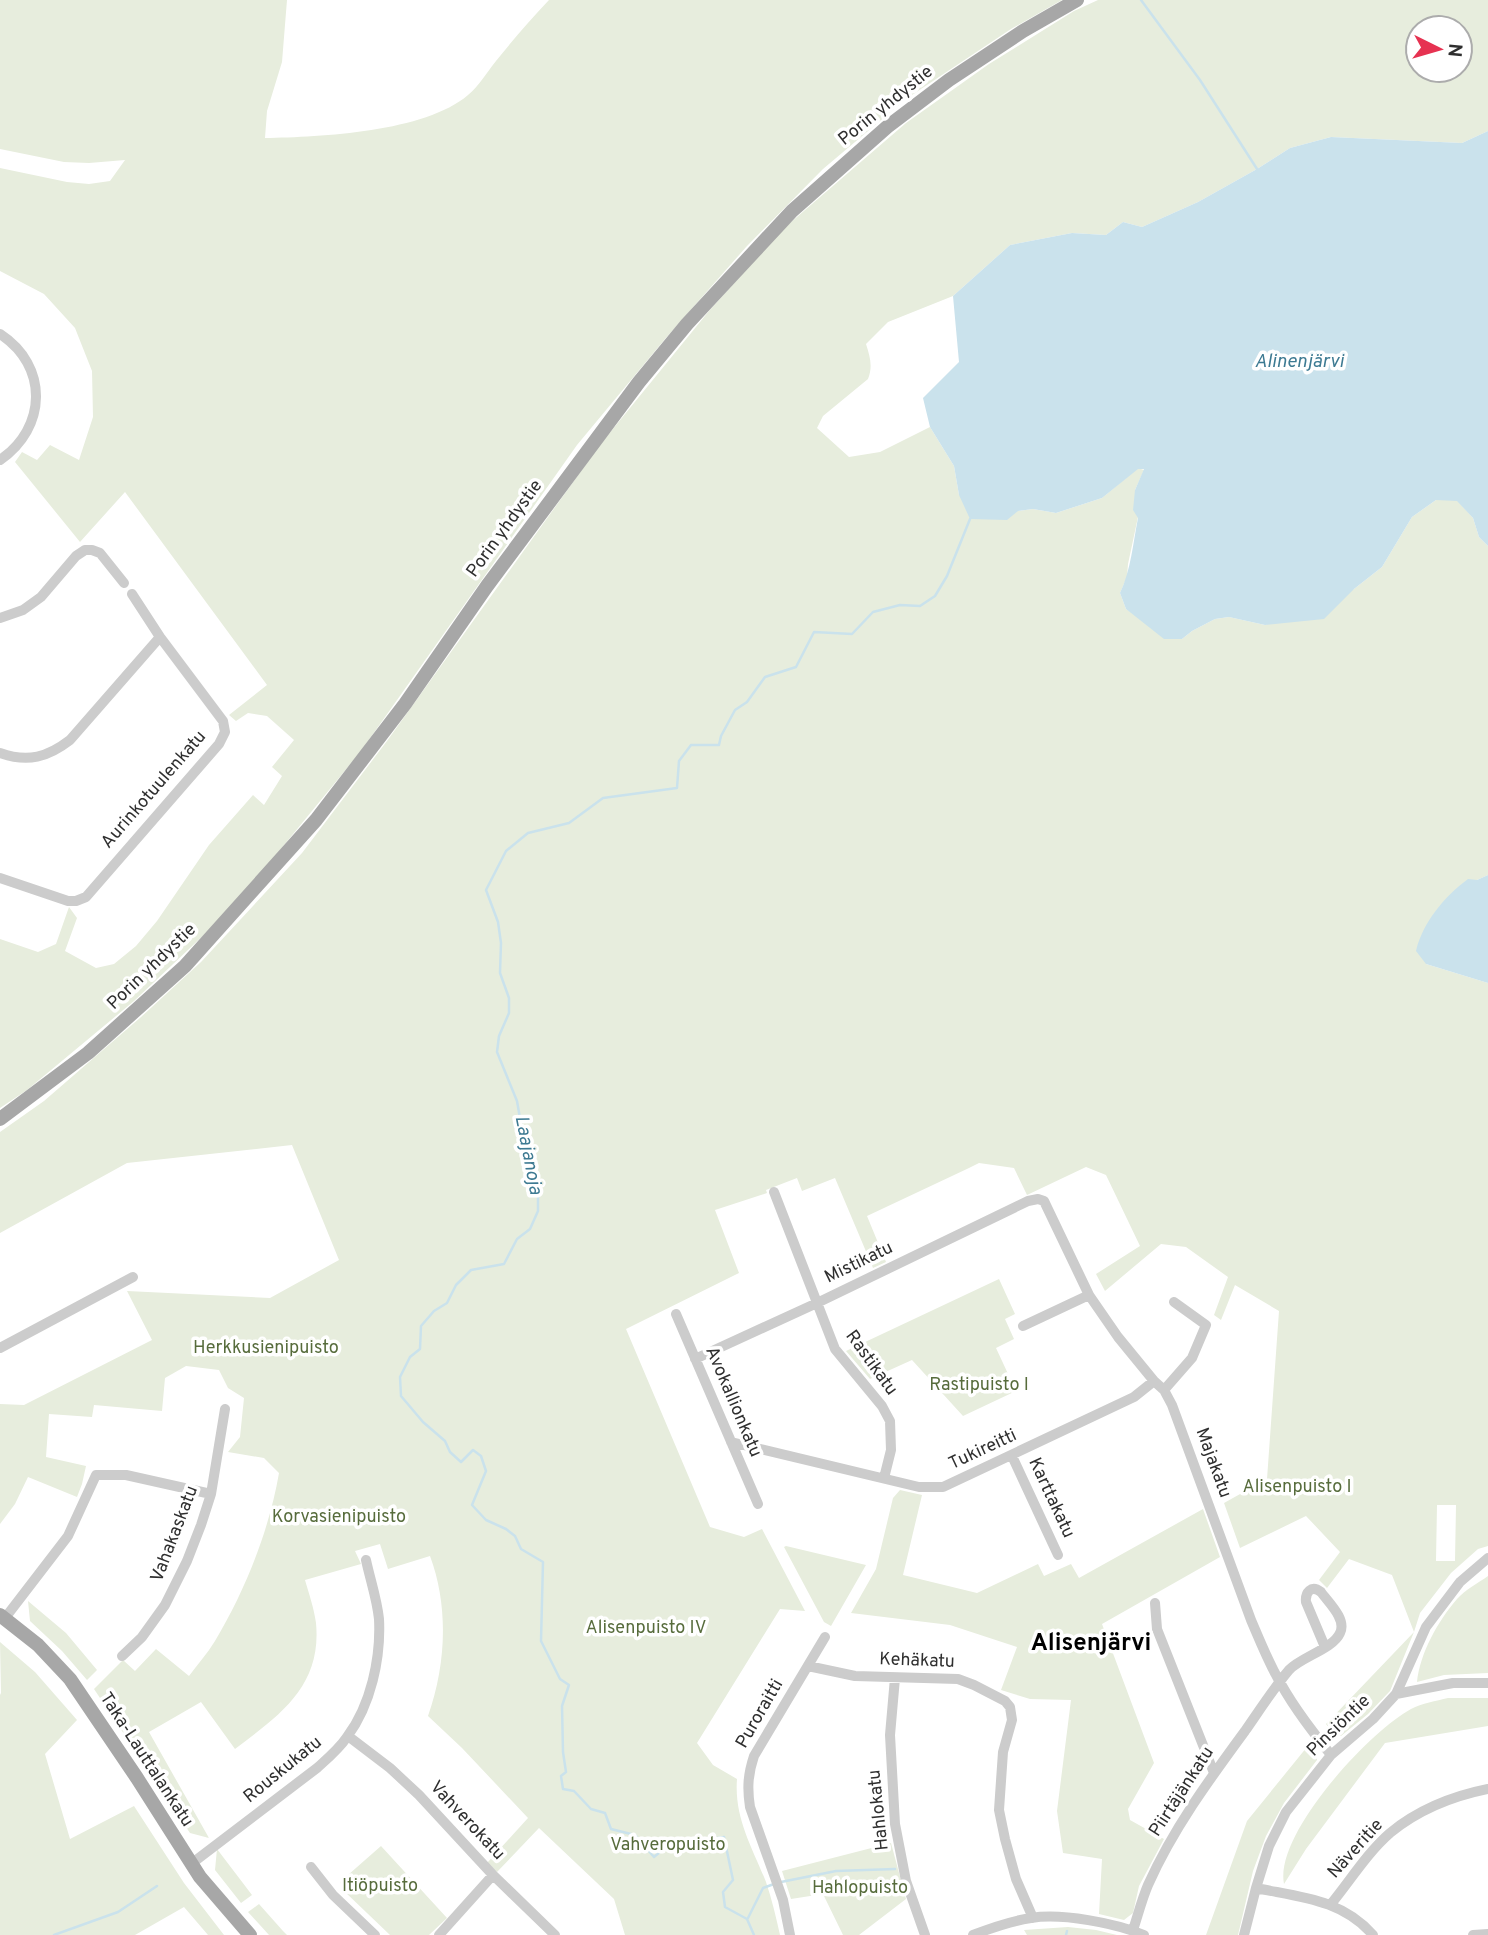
<svg xmlns="http://www.w3.org/2000/svg" width="1488" height="1935" viewBox="0 0 1488 1935" font-family="Overpass,sans-serif">
	<style>
		.green { fill: #e7eddd; fill-rule: evenodd }
		.water { fill: #cae2ec }
		.lines { fill: none; stroke-linecap: round; stroke-linejoin: round }
		.stream { stroke: #cae2ec; stroke-width: 2.5 }
		.minor { stroke: #ccc; stroke-width: 10 }
		.major { stroke: #a7a7a7; stroke-width: 14 }
		.labels { text-anchor: middle; dominant-baseline: central; stroke-width: 7; stroke-linejoin: round; paint-order: stroke }
		.street-label { font-size: 18px; fill: #2f2f2f; stroke: #fff }
		.park-label { font-size: 18px; fill: #576c3c; stroke: #fff }
		.water-label { font-size: 19px; font-style: italic; fill: #3d7a92; stroke: #fff }
		.district-label { font-size: 24px; font-weight: bold; fill: #000; stroke: #fff }
	</style>
	<rect width="100%" height="100%" fill="#fff"/>
	<path class="green" d="M0 0H287L282 62 267 111 265 138C321 137 425 132 468 95 479 86 487 72 496 61 513 40 530 20 549 0H1062L1011 29 906 99 823 169 747 246 665 339 577 445 361 751 271 861 208 931 134 1001 27 1090 0 1108V939L38 952 56 944 69 907 77 918 65 951 96 968 114 964 136 946 157 921 209 845 253 795 264 805 282 776 272 767 294 740 267 716 248 713 236 721 229 715 267 685 125 492 80 542 15 462 22 452 37 460 50 445 79 460 93 417 92 371 75 328 44 294 0 271V168L67 182 89 184 110 181 125 160 89 163 64 162 0 149Z
		M1098 0H1488V131L1462 143 1331 137 1290 148 1257 169 1198 202 1142 227 1123 222 1106 235 1072 233 1010 245 953 296 888 322 866 344C870 357 873 366 868 379L823 416 817 428 849 457 880 452 930 427 954 466 959 495 1018 511 1033 509 1056 513 1102 498 1138 468 1144 470 1135 490 1138 517 1128 564 1127 577 1120 593 1126 609 1140 618 1182 639 1192 631 1215 619 1229 617 1265 625 1354 589 1382 567 1412 517 1436 500H1457L1473 518 1479 537 1488 546V875L1477 880 1426 964 1488 983V1546L1478 1549 1451 1573 1420 1613 1414 1632 1390 1691 1368 1714 1341 1736 1334 1735 1326 1724 1414 1632 1392 1575 1349 1559 1327 1588 1319 1580 1340 1552 1306 1516 1240 1548 1224 1503 1267 1479 1279 1311 1235 1285 1221 1320 1214 1315 1228 1277 1186 1247 1161 1244 1105 1291 1096 1274 1140 1246 1106 1175 1086 1167 1027 1195 1014 1168 979 1163 969 1168 867 1216 886 1262 873 1268 835 1178 802 1191 797 1178 766 1190 767 1193 715 1210 739 1273 626 1329 710 1527 744 1537 762 1529 805 1611 780 1609 697 1743 713 1765 737 1779C734 1818 752 1847 766 1882 772 1900 776 1917 780 1935H625L614 1899 539 1828 497 1872 487 1863 528 1818 462 1748 428 1716C446 1665 449 1607 430 1556L388 1569 380 1544 355 1551 361 1564 305 1580C309 1594 314 1608 316 1623 322 1686 280 1715 235 1749L201 1702 149 1732 209 1838 190 1833 94 1689 123 1660 135 1671 156 1649 189 1676C197 1665 207 1654 215 1641 245 1591 269 1531 279 1473L264 1458 228 1452 240 1437 244 1398 228 1388 219 1370 186 1366 165 1378 162 1411 94 1405 92 1417 49 1414 46 1457 86 1466 82 1484 77 1497 28 1477 15 1504 0 1524V1404L24 1405 152 1340 127 1291 270 1298 339 1260 292 1145 127 1163 0 1233V1132L44 1101 141 1017 201 962 302 853 387 741 599 446 709 311 783 229 906 123 989 64 1074 11ZM1418 28H1460V70H1418ZM1437 1505H1456L1455 1561H1436Z
		M999 1279 1015 1314 1005 1319 1014 1339 996 1348 1016 1391 963 1416 912 1360 870 1379 846 1351Z
		M900 1490 922 1495 903 1575 977 1593 1038 1564 1044 1576 1071 1564 1079 1578 1203 1509 1220 1557 1102 1624 1154 1763 1128 1809 1130 1820 1164 1839 1139 1886 1133 1913 1124 1920 1099 1914 1102 1859 1063 1853 1057 1811 1071 1700 1030 1699 1001 1690 1017 1647 950 1625 851 1613 876 1569 893 1498Z
		M786 1546 866 1565 831 1626 824 1622 784 1547Z
		M1488 1576V1673L1444 1675 1417 1682C1420 1653 1438 1621 1457 1599 1465 1590 1478 1583 1488 1576Z
		M28 1601 66 1633 97 1670 87 1680 62 1651 30 1621Z
		M0 1642 35 1672 77 1720 45 1754 70 1839 134 1806 184 1883 224 1935H208L184 1907 135 1935H0V1695L1 1693Z
		M1448 1698H1488V1726L1385 1743 1306 1849 1284 1884C1274 1834 1370 1731 1411 1709 1422 1703 1436 1701 1448 1698Z
		M1311 1742 1317 1748V1760L1284 1803 1266 1836 1253 1871 1238 1935H1206L1247 1821Z
		M891 1843 906 1899 859 1935H843L823 1894 791 1899 782 1871Z
		M381 1846 447 1918 429 1935H390L344 1891 340 1882Z
		M217 1849 252 1895 241 1903 215 1870Z
		M259 1904 283 1931 287 1935H269L248 1912Z
		M1068 1927 1096 1930 1117 1935H1027L1024 1930Z"/>
	<path class="water" d="M1488 131V546L1479 537 1473 518 1457 501 1436 500 1412 517 1382 567 1354 589 1324 619 1265 625 1229 617 1215 619 1192 631 1182 639H1164L1126 609 1120 593C1131 570 1133 543 1138 518L1133 510 1135 490 1144 469H1138L1102 498 1056 513 1033 509 1018 511 1007 520 970 519 959 495 954 466 930 427 923 398 959 362 953 296 1010 245 1072 233 1106 235 1123 222 1142 227 1198 202 1257 169 1290 148 1331 137 1462 143Z
		M1488 875V983L1426 964 1416 951C1423 922 1444 897 1468 879L1477 880Z"/>
	<g class="lines">
		<path class="stream" d="M1141 0 1200 80 1257 169
			M781 1882 836 1871 895 1869
			M748 1918 763 1888 774 1884
			M54 1935 118 1912 157 1886
			M754 1935 747 1919 725 1907 723 1892 733 1880 724 1837 667 1846 654 1857 635 1835 611 1829 605 1813 591 1809 574 1791 563 1789 561 1776 566 1772 563 1752 562 1706 569 1685 560 1679 541 1641 543 1562 521 1549 515 1536 506 1529 486 1520 472 1505 486 1471 481 1456 473 1450 461 1462 450 1452 445 1441 423 1422 401 1396 400 1377 410 1357 420 1349 421 1326 434 1311 447 1303 456 1285 471 1270 504 1264 517 1239 530 1229 538 1211V1195L521 1124 517 1101 497 1052 499 1036 509 1013V998L500 973 501 943 498 922 486 890 506 851 528 833 569 823 603 798 677 788 679 761 691 745H719L721 736 735 710 747 702 765 677 796 667 814 632 852 634 873 612 900 605 920 606 935 596 947 576 970 519
			M1066 1935 1067 1931"/>
		<path class="minor" d="M0 334C49 366 47 428 0 460
			M0 618 23 610 41 597 76 556 85 550H92L100 553 124 583
			M0 753C28 763 48 757 70 740L160 637
			M0 878 68 901H76L86 897 219 744 225 732 223 721 160 637 132 594
			M774 1192 835 1349 882 1406 890 1421 891 1450 884 1478
			M676 1314 758 1504
			M1023 1326 1089 1295
			M0 1348 133 1277
			M695 1359 817 1303 1028 1201 1038 1199 1044 1201 1089 1295 1118 1337 1154 1381 1164 1390 1172 1405 1251 1620C1260 1641 1269 1664 1281 1684 1295 1709 1313 1732 1331 1755
			M1164 1390 1192 1358 1206 1325 1174 1302
			M731 1442 919 1487H943L1134 1397 1154 1381
			M1012 1456 1058 1555
			M1155 1603 1157 1629 1214 1773
			M5 1618 68 1536 96 1475H126L211 1494
			M122 1656 142 1637 165 1605 187 1561 201 1525 211 1494 225 1409
			M808 1666 855 1676 958 1679 974 1685 1005 1701 1010 1707 1012 1720 1003 1752 999 1810 1005 1839 1016 1879 1033 1918
			M895 1678 890 1735 895 1824 906 1881 925 1935
			M1396 1694 1453 1683H1488
			M348 1736 390 1768 419 1795 493 1875 555 1935
			M191 1864 317 1768C327 1759 339 1749 347 1737 371 1705 381 1658 379 1619 377 1599 370 1579 366 1560
			M311 1867 333 1895 375 1935
			M1256 1888C1299 1897 1342 1899 1373 1935
			M1331 1904C1350 1881 1367 1853 1390 1833 1418 1810 1453 1796 1488 1789
			M1133 1930C1138 1915 1142 1899 1148 1885 1173 1829 1209 1780 1245 1731 1259 1711 1273 1689 1289 1670 1301 1657 1333 1649 1340 1633 1347 1619 1328 1602 1321 1592 1311 1584 1305 1593 1306 1602L1325 1647
			M439 1935 493 1875
			M790 1935 783 1900 750 1807C747 1788 748 1774 754 1756L825 1637
			M973 1935C991 1928 1011 1921 1031 1918 1062 1913 1115 1923 1144 1935
			M1244 1935 1256 1888 1269 1846 1286 1812 1331 1755 1373 1719 1396 1694 1426 1627 1460 1582 1488 1558
			M1473 1935 1488 1934"/>
		<path class="major" d="M0 1119 88 1053 185 966 316 820 405 704 487 586 639 382 687 324 792 211 887 127 949 80 1023 31 1077 0
			M0 1615 38 1645 70 1679 137 1778 200 1877 250 1935"/>
	</g>
	<g class="labels">
		<g class="street-label">
			<text transform="translate(886 106) rotate(-39)">Porin yhdystie</text>
			<text transform="translate(505 529) rotate(-54)">Porin yhdystie</text>
			<text transform="translate(154 790) rotate(-49)">Aurinkotuulenkatu</text>
			<text transform="translate(152 967) rotate(-44)">Porin yhdystie</text>
			<text transform="translate(859 1263) rotate(-26)">Mistikatu</text>
			<text transform="translate(871 1363) rotate(54)">Rastikatu</text>
			<text transform="translate(733 1402) rotate(67)">Avokallionkatu</text>
			<text transform="translate(983 1450) rotate(-25)">Tukireitti</text>
			<text transform="translate(1213 1463) rotate(70)">Majakatu</text>
			<text transform="translate(1051 1498) rotate(65)">Karttakatu</text>
			<text transform="translate(175 1534) rotate(-69)">Vahakaskatu</text>
			<text transform="translate(917 1661) rotate(2)">Kehäkatu</text>
			<text transform="translate(760 1714) rotate(-60)">Puroraitti</text>
			<text transform="translate(1339 1726) rotate(-44)">Pinsiöntie</text>
			<text transform="translate(146 1760) rotate(57)">Taka-Lauttalankatu</text>
			<text transform="translate(283 1770) rotate(-39)">Rouskukatu</text>
			<text transform="translate(1182 1792) rotate(-57)">Piirtäjänkatu</text>
			<text transform="translate(879 1810) rotate(-96)">Hahlokatu</text>
			<text transform="translate(467 1821) rotate(47)">Vahverokatu</text>
			<text transform="translate(1356 1849) rotate(-48)">Näveritie</text>
		</g>
		<g class="park-label">
			<text x="266" y="1348">Herkkusienipuisto</text>
			<text x="979" y="1385">Rastipuisto I</text>
			<text x="1297" y="1487">Alisenpuisto I</text>
			<text x="339" y="1517">Korvasienipuisto</text>
			<text x="646" y="1628">Alisenpuisto IV</text>
			<text x="668" y="1845">Vahveropuisto</text>
			<text x="380" y="1886">Itiöpuisto</text>
			<text x="860" y="1888">Hahlopuisto</text>
		</g>
		<g class="water-label">
			<text x="1299" y="362">Alinenjärvi</text>
			<text transform="translate(528 1155) rotate(79)">Laajanoja</text>
		</g>
		<g class="district-label">
			<text x="1091" y="1644">Alisenjärvi</text>
		</g>
	</g>
	<g transform="translate(1439 49) rotate(95)"><circle r="33" fill="#ffffff" stroke="#acacac" stroke-width="2"/>
	<path d="M0-5L12 26L0 18L-12 26Z" fill="#e63251"/>
	<text y="-10" font-size="19" font-weight="bold" text-anchor="middle" fill="#2f2f2f">N</text>
	</g>
</svg>
